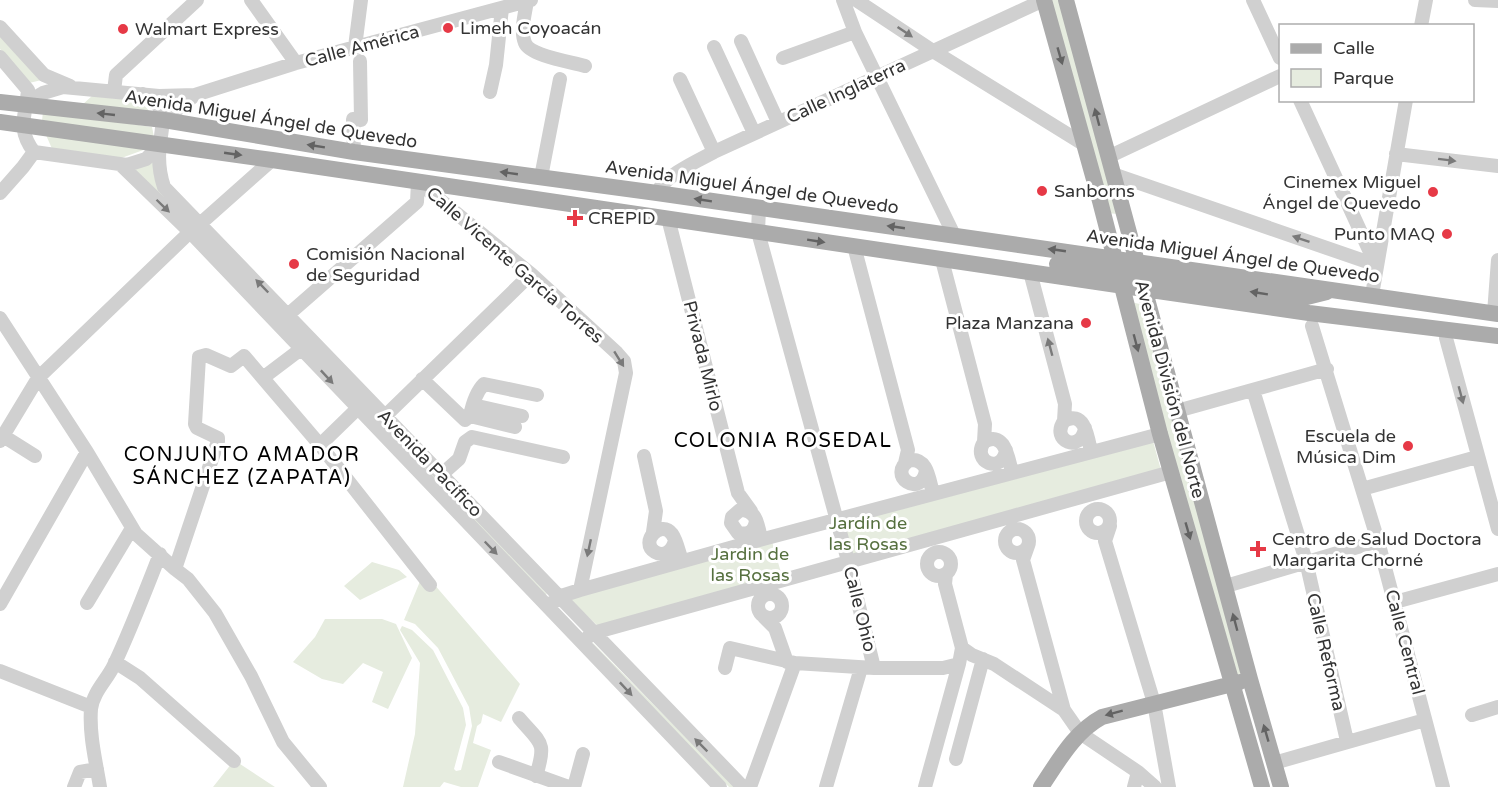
<svg xmlns="http://www.w3.org/2000/svg" width="1498" height="787" viewBox="0 0 1498 787" font-family="'Varela Round',sans-serif">
	<style>
		.green { fill: #e6ecdf }
		.lines { fill: none; stroke-linecap: round; stroke-linejoin: round }
		.minor { stroke: #d0d0d0; stroke-width: 14 }
		.major { stroke: #ababab; stroke-width: 16 }
		.oneway { fill: #7a7a7a }
		.oneway2 { fill: #636363 }
		.poi-dot { fill: #e63946; stroke: #fff; stroke-width: 2 }
		.labels { text-anchor: middle; dominant-baseline: central; stroke-width: 6; stroke-linejoin: round; paint-order: stroke }
		.poi-label { font-size: 18px; fill: #333; stroke: #fff; text-anchor: start }
		.street-label { font-size: 18px; fill: #333; stroke: #fff }
		.park-label { font-size: 18px; fill: #56703f; stroke: #fff }
		.neighbourhood-label { font-size: 20px; letter-spacing: 1.5px; fill: #000; stroke: #fff }
	</style>
	<rect width="100%" height="100%" fill="#fff"/>
	<path class="green" d="M1049 0H1060L1117 214 1108 213Z
		M0 33 46 79 29 83 0 49Z
		M92 96 140 101 153 115 82 105Z
		M43 111 152 127 154 137 42 121Z
		M46 135 146 149 116 160 53 151Z
		M155 158 156 182 277 311 132 169Z
		M1130 302 1140 304 1244 672 1234 676Z
		M386 425 547 594 545 595 383 427Z
		M1153 441 1161 470 853 559 842 519Z
		M771 538 782 576 600 628 568 598Z
		M372 562 399 570 407 577 360 600 344 586Z
		M421 569 520 684 501 722 483 714 481 723 477 726 473 743 491 750 478 787H461L444 782 440 787H403L415 734 420 663 400 630 402 626 412 630 433 650 463 708 466 725 454 769 456 771 461 770 472 726 469 707 438 648 415 624 404 620 421 579Z
		M325 619H382L396 624 412 658 388 709 372 702 383 672 363 663 343 684 322 679 293 662 315 637Z
		M591 641 735 787H729L596 650Z
		M237 762 275 787H213L232 763Z"/>
	<g class="lines">
		<path class="minor" d="M251 0 296 63
			M843 0 855 32 954 235
			M856 0 933 51 1085 145
			M1253 0 1280 58
			M1475 0 1498 1
			M527 1C525 14 520 31 525 43 530 56 572 62 585 66
			M1421 26 1426 0
			M0 27 44 75 70 86
			M741 41 778 122
			M355 47 361 0
			M714 47 754 133
			M0 57 28 90C26 116 16 128 34 152L127 165 146 159 160 145
			M783 58 855 32
			M680 79 714 152
			M114 91 116 75 197 0
			M490 92 496 65 502 8
			M143 94C168 106 163 121 160 143 158 158 159 172 164 187L743 787
			M1300 100 1376 265
			M26 105 31 100 43 93 63 87 159 96 195 95 296 63 531 0
			M164 120 195 95
			M354 152 353 119 361 120 360 61
			M1396 154 1498 166
			M1108 157 1280 76
			M121 165 190 232 720 787
			M1113 174 1376 265
			M541 177 560 79
			M418 182 531 274 617 353 624 361 626 373 580 590
			M0 193 23 167 34 152
			M657 193C664 176 697 161 714 152L1044 0
			M759 208 758 232 848 561 874 668
			M668 218 738 493 751 511
			M201 223 272 160
			M854 246 908 450 905 463
			M942 260 985 424 984 442
			M1030 272 1065 404 1064 421
			M1372 295 1406 100
			M1494 313 1498 260
			M0 318 87 452 136 534 175 569 188 579 215 613 251 676 283 742 320 787
			M282 320 417 202 418 182
			M1312 326 1378 541 1443 787
			M1446 338 1498 529
			M264 377 301 349
			M422 379 465 420 470 416C472 406 476 392 484 384L537 395
			M1253 390 1306 561 1347 741
			M473 405 522 416
			M1177 411 1327 369
			M470 416 515 427
			M380 421 531 274
			M1085 428C1081 454 1050 441 1064 421 1085 409 1088 438 1091 452
			M8 439 35 456
			M0 441 38 378 190 232
			M320 445 357 409
			M1006 450C1002 475 971 462 984 442 1005 430 1008 458 1012 472
			M644 456 656 511 653 532
			M926 470C922 500 885 475 910 460 928 458 929 480 933 493
			M441 475 459 459 465 442 472 437 563 457
			M1362 489 1477 457
			M1086 521a12 12 0 1 1 24 0a12 12 0 1 1-24 0Z
			M756 520C755 531 749 535 738 533L731 523 732 517 740 510C757 509 758 526 761 539
			M1110 526 1105 541 1154 703 1169 787
			M1005 541a12 12 0 1 1 24 0a12 12 0 1 1-24 0Z
			M675 540C673 550 665 558 655 552 639 542 661 519 672 534 677 541 679 553 682 561
			M1028 546 1023 560 1064 710
			M927 564a12 12 0 1 1 24 0a12 12 0 1 1-24 0Z
			M175 569 218 441V438L197 428 195 424 199 357 206 355 231 366 244 356 320 445 430 585
			M1226 586 1378 541
			M758 606a12 12 0 1 1 24 0a12 12 0 1 1-24 0Z
			M553 602 558 597 580 590 737 546 1160 434
			M1395 602 1498 574
			M87 603 132 528
			M0 604 87 452
			M764 617 775 628 787 662
			M588 637 593 633 1171 472
			M962 648 972 655 994 664 1064 710 1080 733 1138 772 1155 787
			M115 662 140 678 234 761
			M725 668 730 648 795 663 874 668H943L959 664 962 648 945 584 946 574
			M0 671 91 707
			M1472 715 1498 707
			M519 718C541 744 547 741 536 776
			M956 759 983 659
			M499 762 569 787
			M1274 763 1425 720
			M74 787 80 772 97 769
			M100 787C96 762 89 735 91 709 93 692 107 680 114 665 131 629 145 592 160 554
			M574 787 583 754
			M750 787 795 663
			M826 787 861 668
			M925 787 959 664
			M1134 787 1138 772"/>
		<path class="major" d="M1044 0 1100 201 1160 434 1262 787
			M1066 0 1250 679 1281 787
			M0 102 164 120 354 152 657 193 1498 314
			M0 122 272 160 1144 289 1309 313 1498 336
			M1057 264 1126 272
			M1131 277 1140 275 1294 298 1307 297 1327 292
			M1041 787C1058 762 1074 732 1102 717L1240 682"/>
	</g>
	<defs><path id="oneway-solid" d="M-6-.8H1V-3.2L6.5 0L1 3.2V.8H-6Z" transform="scale(1.5)"/></defs>
	<g class="oneway">
		<use href="#oneway-solid" transform="translate(905 32) rotate(34)"/>
		<use href="#oneway-solid" transform="translate(1447 160) rotate(7)"/>
		<use href="#oneway-solid" transform="translate(163 206) rotate(44)"/>
		<use href="#oneway-solid" transform="translate(1301 239) rotate(-161)"/>
		<use href="#oneway-solid" transform="translate(262 286) rotate(-134)"/>
		<use href="#oneway-solid" transform="translate(1050 347) rotate(-105)"/>
		<use href="#oneway-solid" transform="translate(619 359) rotate(58)"/>
		<use href="#oneway-solid" transform="translate(327 377) rotate(47)"/>
		<use href="#oneway-solid" transform="translate(1461 395) rotate(75)"/>
		<use href="#oneway-solid" transform="translate(491 548) rotate(46)"/>
		<use href="#oneway-solid" transform="translate(589 548) rotate(102)"/>
		<use href="#oneway-solid" transform="translate(626 689) rotate(47)"/>
		<use href="#oneway-solid" transform="translate(701 745) rotate(-135)"/>
	</g>
	<g class="oneway2">
		<use href="#oneway-solid" transform="translate(1060 56) rotate(74)"/>
		<use href="#oneway-solid" transform="translate(106 114) rotate(-174)"/>
		<use href="#oneway-solid" transform="translate(1097 117) rotate(-105)"/>
		<use href="#oneway-solid" transform="translate(316 146) rotate(-171)"/>
		<use href="#oneway-solid" transform="translate(233 154) rotate(8)"/>
		<use href="#oneway-solid" transform="translate(509 173) rotate(-172)"/>
		<use href="#oneway-solid" transform="translate(703 200) rotate(-171)"/>
		<use href="#oneway-solid" transform="translate(896 227) rotate(-172)"/>
		<use href="#oneway-solid" transform="translate(816 241) rotate(9)"/>
		<use href="#oneway-solid" transform="translate(1057 250) rotate(-172)"/>
		<use href="#oneway-solid" transform="translate(1259 293) rotate(-171)"/>
		<use href="#oneway-solid" transform="translate(1136 343) rotate(75)"/>
		<use href="#oneway-solid" transform="translate(1188 531) rotate(74)"/>
		<use href="#oneway-solid" transform="translate(1235 622) rotate(-105)"/>
		<use href="#oneway-solid" transform="translate(1114 713) rotate(165)"/>
		<use href="#oneway-solid" transform="translate(1266 733) rotate(-106)"/>
	</g>
	<g class="poi-dot">
		<circle cx="448" cy="28" r="6"/>
		<circle cx="123" cy="29" r="6"/>
		<circle cx="1042" cy="191" r="6"/>
		<circle cx="1433" cy="192" r="6"/>
		<path d="M572 209h6v6h6v6h-6v6h-6v-6h-6v-6h6z"/>
		<circle cx="1447" cy="234" r="6"/>
		<circle cx="294" cy="264" r="6"/>
		<circle cx="1086" cy="323" r="6"/>
		<circle cx="1408" cy="446" r="6"/>
		<path d="M1255 540h6v6h6v6h-6v6h-6v-6h-6v-6h6z"/>
	</g>
	<g class="labels">
		<g class="poi-label">
			<text x="460" y="28">Limeh Coyoacán</text>
			<text x="135" y="29">Walmart Express</text>
			<text x="1421" y="182" text-anchor="end">Cinemex Miguel<tspan x="1421" dy="21">Ángel de Quevedo</tspan></text>
			<text x="1054" y="191">Sanborns</text>
			<text x="588" y="218">CREPID</text>
			<text x="1435" y="234" text-anchor="end">Punto MAQ</text>
			<text x="306" y="254">Comisión Nacional<tspan x="306" dy="21">de Seguridad</tspan></text>
			<text x="1074" y="323" text-anchor="end">Plaza Manzana</text>
			<text x="1396" y="436" text-anchor="end">Escuela de<tspan x="1396" dy="21">Música Dim</tspan></text>
			<text x="1272" y="539">Centro de Salud Doctora<tspan x="1272" dy="21">Margarita Chorné</tspan></text>
		</g>
		<g class="street-label">
			<text transform="translate(362 46) rotate(-15)">Calle América</text>
			<text transform="translate(846 91) rotate(-25)">Calle Inglaterra</text>
			<text transform="translate(271 119) rotate(9)">Avenida Miguel Ángel de Quevedo</text>
			<text transform="translate(752 187) rotate(8)">Avenida Miguel Ángel de Quevedo</text>
			<text transform="translate(1233 256) rotate(8)">Avenida Miguel Ángel de Quevedo</text>
			<text transform="translate(515 265) rotate(41)">Calle Vicente García Torres</text>
			<text transform="translate(703 356) rotate(76)">Privada Mirlo</text>
			<text transform="translate(1170 389) rotate(75)">Avenida División del Norte</text>
			<text transform="translate(430 463) rotate(46)">Avenida Pacífico</text>
			<text transform="translate(860 609) rotate(76)">Calle Ohio</text>
			<text transform="translate(1405 642) rotate(75)">Calle Central</text>
			<text transform="translate(1326 652) rotate(77)">Calle Reforma</text>
		</g>
		<g class="park-label">
			<text x="868" y="523">Jardín de<tspan x="868" dy="21">las Rosas</tspan></text>
			<text x="750" y="554">Jardin de<tspan x="750" dy="21">las Rosas</tspan></text>
		</g>
		<g class="neighbourhood-label">
			<text x="783" y="441">COLONIA ROSEDAL</text>
			<text x="242" y="455">CONJUNTO AMADOR<tspan x="242" dy="23">SÁNCHEZ (ZAPATA)</tspan></text>
		</g>
	</g>
	<rect x="1279" y="24" width="195" height="78" fill="#ffffff" stroke="#adadad" stroke-width="1.5"/>
	<rect x="1291" y="44" width="30" height="9" fill="#ababab" stroke="#adadad" stroke-width="1.5"/>
	<text x="1333" y="54" font-size="18" fill="#333333">Calle</text>
	<rect x="1291" y="69" width="30" height="18" fill="#e6ecdf" stroke="#adadad" stroke-width="1.5"/>
	<text x="1333" y="84" font-size="18" fill="#333333">Parque</text>
</svg>
